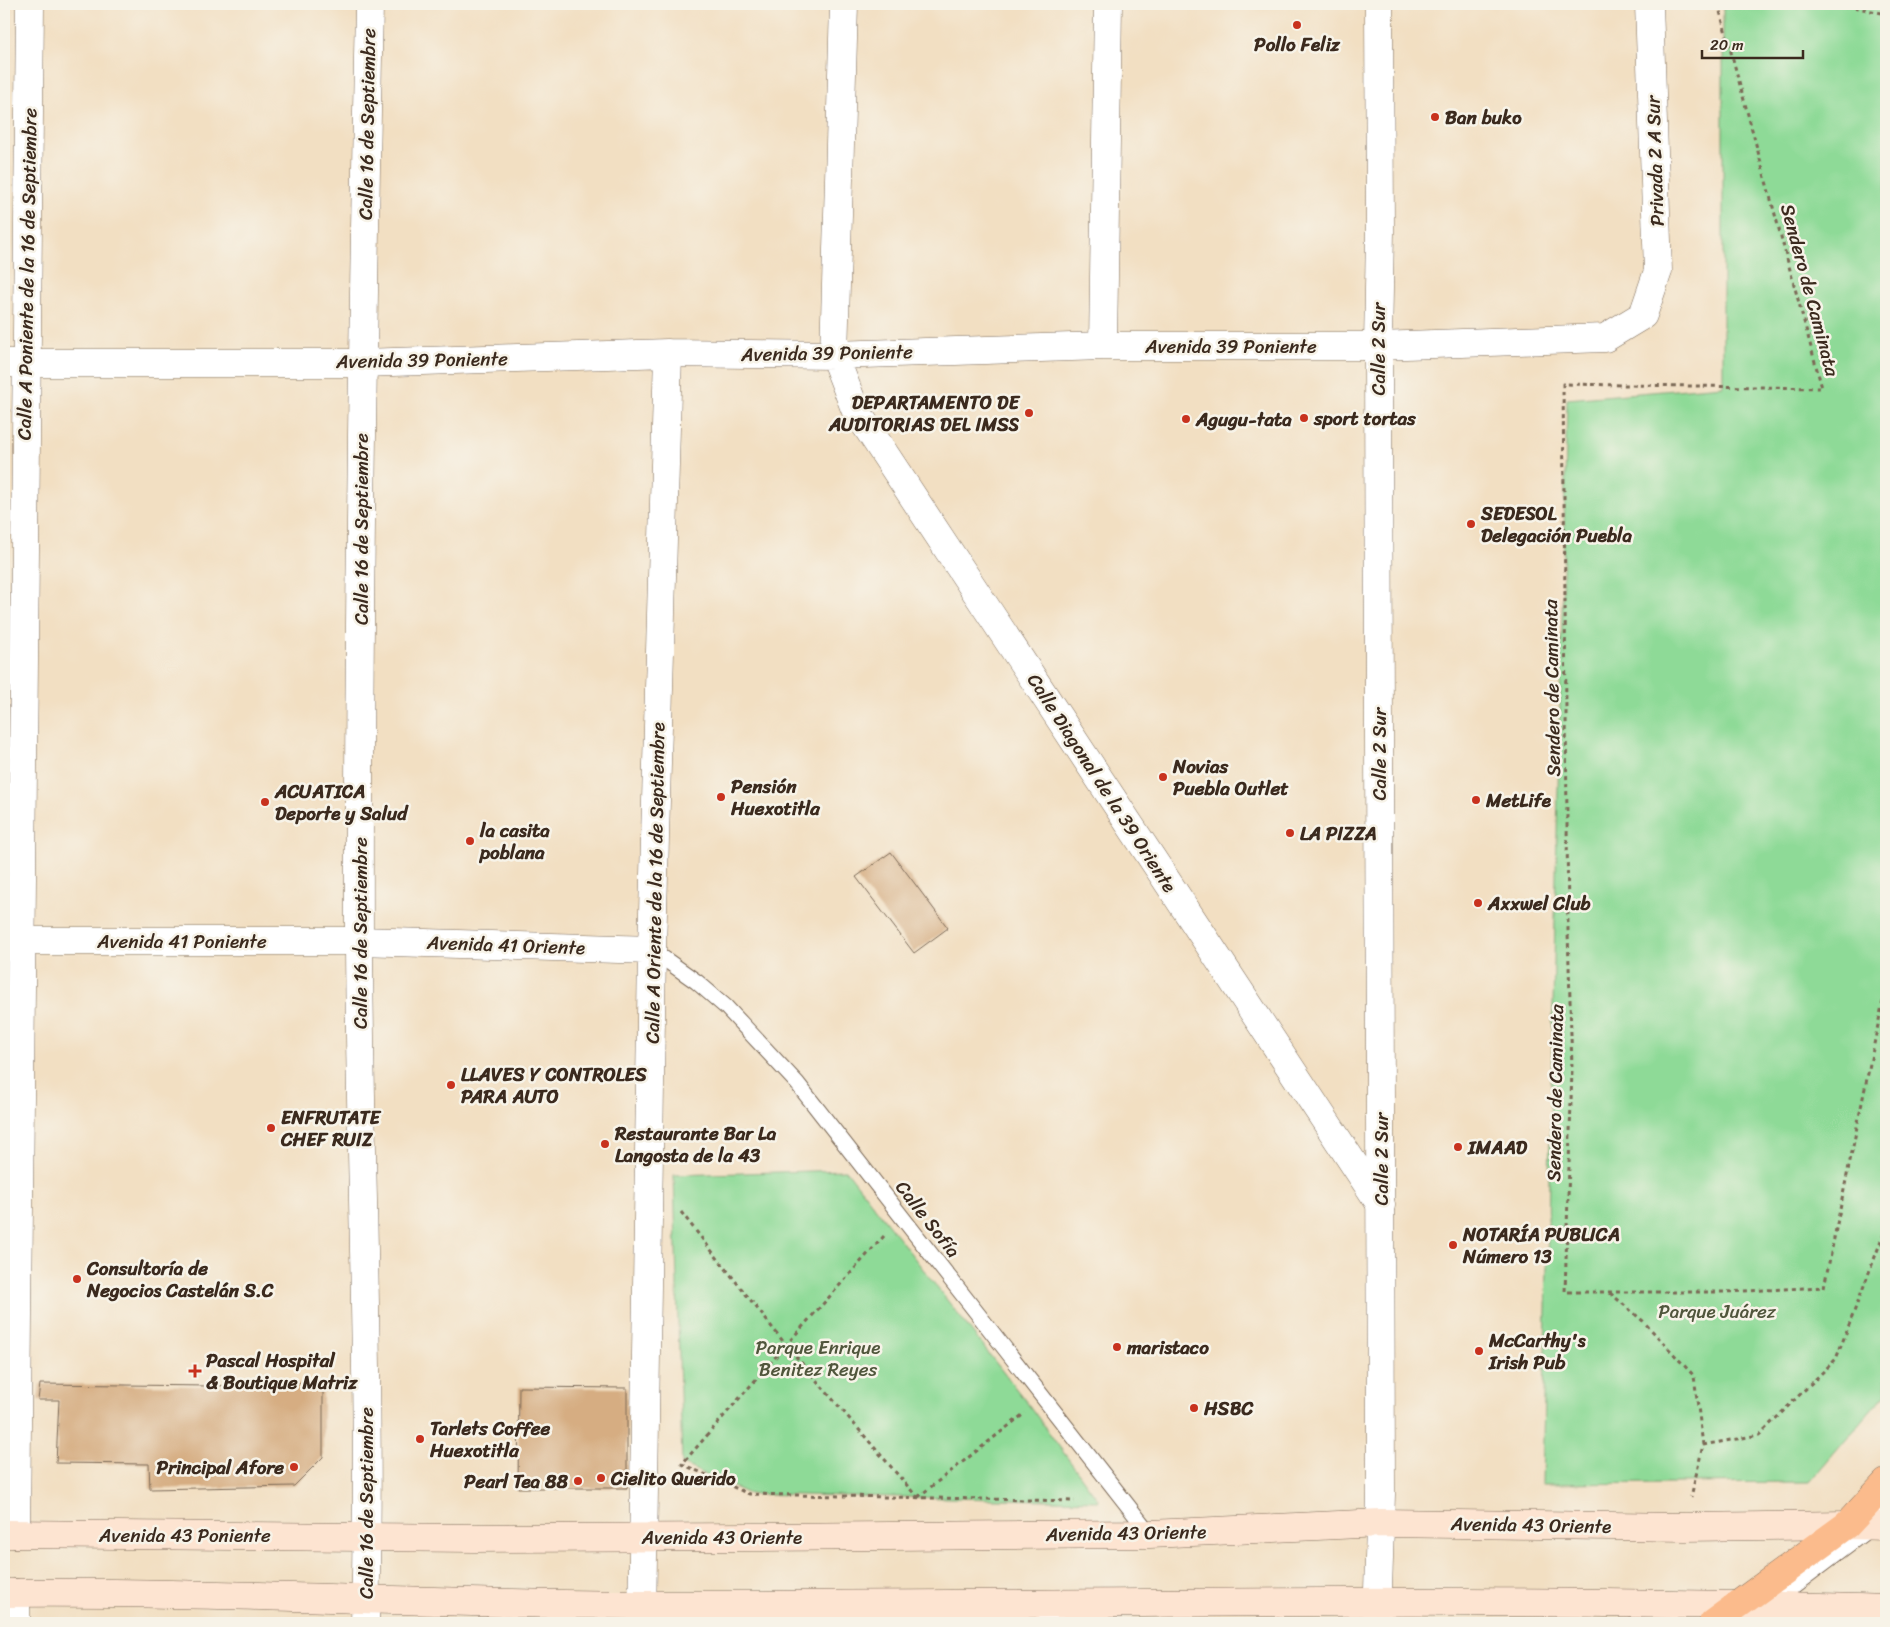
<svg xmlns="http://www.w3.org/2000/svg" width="1890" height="1627" viewBox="0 0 1890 1627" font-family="Sriracha,sans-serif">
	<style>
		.park { fill: #8eda97; stroke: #64825a }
		.building { fill: #d6ad82 }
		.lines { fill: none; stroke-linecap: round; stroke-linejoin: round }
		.service-casing { stroke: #7b6957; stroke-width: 17 }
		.minor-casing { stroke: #7b6957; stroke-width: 29 }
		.tertiary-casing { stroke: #7b6957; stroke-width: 29 }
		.secondary-casing { stroke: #7b6957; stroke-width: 29 }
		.primary-casing { stroke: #7b6957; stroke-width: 29 }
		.path { stroke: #7b6957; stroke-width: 3; stroke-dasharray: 4 4; stroke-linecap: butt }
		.service { stroke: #fff; stroke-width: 15 }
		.minor { stroke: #fff; stroke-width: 28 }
		.tertiary { stroke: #fff; stroke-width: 28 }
		.secondary { stroke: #fde4d1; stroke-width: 28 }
		.primary { stroke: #fbbb8c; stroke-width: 28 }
		.poi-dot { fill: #c8321e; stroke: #f7f3e8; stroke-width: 2 }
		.labels { text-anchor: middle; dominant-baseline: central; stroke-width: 5; stroke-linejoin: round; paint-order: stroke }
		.poi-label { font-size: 19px; font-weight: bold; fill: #3b2a1e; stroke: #f7f3e8; text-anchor: start }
		.street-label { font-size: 19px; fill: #3b2a1e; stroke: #f7f3e8 }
		.park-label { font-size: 19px; fill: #50563c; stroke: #f7f3e8 }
	</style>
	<rect width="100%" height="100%" fill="#f7f3e8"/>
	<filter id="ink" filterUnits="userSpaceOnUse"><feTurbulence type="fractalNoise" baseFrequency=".02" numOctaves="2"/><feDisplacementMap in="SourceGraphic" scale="10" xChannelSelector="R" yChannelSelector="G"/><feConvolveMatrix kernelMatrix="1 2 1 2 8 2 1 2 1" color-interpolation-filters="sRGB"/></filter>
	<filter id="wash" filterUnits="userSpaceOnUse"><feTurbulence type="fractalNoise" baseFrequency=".0096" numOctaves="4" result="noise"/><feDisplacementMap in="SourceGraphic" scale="20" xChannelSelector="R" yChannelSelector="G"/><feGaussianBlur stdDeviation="1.12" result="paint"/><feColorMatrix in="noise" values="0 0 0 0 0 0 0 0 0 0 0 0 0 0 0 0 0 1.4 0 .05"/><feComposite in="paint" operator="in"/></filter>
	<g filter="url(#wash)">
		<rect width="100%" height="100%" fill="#f2dfc2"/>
		<path class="park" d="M1723 4H1886V1393L1810 1482 1542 1484 1567 399 1723 386Z
			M846 1170 1031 1408 1099 1501 749 1494 682 1464 674 1175Z"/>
		<g id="blocks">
			<path class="building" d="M891 852 948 928 914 953 856 877Z
				M323 1383V1457L294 1486 150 1489 149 1464 56 1463 59 1400H38L40 1384 210 1386Z
				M519 1387 627 1388V1488H518Z"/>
		</g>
	</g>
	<g filter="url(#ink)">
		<use href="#blocks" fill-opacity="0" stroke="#7b6957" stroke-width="1"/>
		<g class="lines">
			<defs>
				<path id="service" d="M652 950 697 982 726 1007 797 1083 1150 1534
					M869 1623V1604
					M1740 1623 1768 1605 1873 1526 1886 1509"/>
				<path id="minor" d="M844 4 834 355 855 409 1381 1205
					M1103 346 1108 4
					M4 363H362L668 353 834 355 1103 346H1378L1605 338 1643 315 1658 271 1649 4
					M4 941H359L652 950
					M16 1534 30 4
					M16 1623V1593
					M642 1623 652 950 668 353
					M1050 1623 1051 1604"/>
				<path id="tertiary" d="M365 1623C371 1395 360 1168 359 940 358 628 363 316 369 4
					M1377 1623 1381 1494 1378 346 1380 231 1379 4"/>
				<path id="secondary" d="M4 1534 475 1538 754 1537 1150 1534 1381 1523 1685 1527 1847 1525 1886 1526
					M4 1593C218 1591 433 1604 647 1605 1060 1606 1473 1595 1886 1609"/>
				<path id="primary" d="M1713 1623 1847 1525 1886 1483"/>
			</defs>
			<use href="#service" class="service-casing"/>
			<use href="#minor" class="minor-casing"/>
			<use href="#tertiary" class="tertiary-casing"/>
			<use href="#secondary" class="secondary-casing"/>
			<use href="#primary" class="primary-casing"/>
			<path class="path" d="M1718 4 1822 388 1563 384 1568 932 1572 1069 1565 1292H1725L1824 1287 1886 986
				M1839 4 1886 14
				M681 1212 786 1345 917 1497
				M884 1236 786 1345 682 1464 749 1494 1075 1501
				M1610 1293 1643 1321 1694 1376 1703 1445 1691 1497
				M1703 1445 1759 1435 1836 1359 1886 1228
				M918 1497 1025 1413"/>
			<use href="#service" class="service"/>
			<use href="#minor" class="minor"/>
			<use href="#tertiary" class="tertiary"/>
			<use href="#secondary" class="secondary"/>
			<use href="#primary" class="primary"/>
		</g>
	</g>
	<g class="poi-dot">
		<circle cx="1297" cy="25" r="5"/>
		<circle cx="1435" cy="117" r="5"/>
		<circle cx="1029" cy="413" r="5"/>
		<circle cx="1304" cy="418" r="5"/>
		<circle cx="1186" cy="419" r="5"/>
		<circle cx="1471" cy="524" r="5"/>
		<circle cx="1163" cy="777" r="5"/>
		<circle cx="721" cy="797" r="5"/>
		<circle cx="1476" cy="800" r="5"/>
		<circle cx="265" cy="802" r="5"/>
		<circle cx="1290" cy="833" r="5"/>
		<circle cx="470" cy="841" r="5"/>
		<circle cx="1478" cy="903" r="5"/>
		<circle cx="451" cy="1085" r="5"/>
		<circle cx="271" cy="1128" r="5"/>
		<circle cx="605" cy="1144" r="5"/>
		<circle cx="1458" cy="1147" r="5"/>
		<circle cx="1453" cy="1245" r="5"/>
		<circle cx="77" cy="1279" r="5"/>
		<circle cx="1117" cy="1347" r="5"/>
		<circle cx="1479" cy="1351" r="5"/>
		<path d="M192.5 1363.5h5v5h5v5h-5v5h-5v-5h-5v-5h5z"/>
		<circle cx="1194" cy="1408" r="5"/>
		<circle cx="420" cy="1439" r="5"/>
		<circle cx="294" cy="1467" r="5"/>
		<circle cx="601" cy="1478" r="5"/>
		<circle cx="578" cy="1481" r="5"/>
	</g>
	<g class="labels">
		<g class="poi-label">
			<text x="1297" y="44" text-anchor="middle">Pollo Feliz</text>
			<text x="1445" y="117">Ban buko</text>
			<text x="1019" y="402" text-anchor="end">DEPARTAMENTO DE<tspan x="1019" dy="22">AUDITORIAS DEL IMSS</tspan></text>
			<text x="1314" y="418">sport tortas</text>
			<text x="1196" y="419">Agugu-tata</text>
			<text x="1481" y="513">SEDESOL<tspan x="1481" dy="22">Delegación Puebla</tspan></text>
			<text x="1173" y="766">Novias<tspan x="1173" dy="22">Puebla Outlet</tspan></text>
			<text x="731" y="786">Pensión<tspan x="731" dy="22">Huexotitla</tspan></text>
			<text x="275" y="791">ACUATICA<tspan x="275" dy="22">Deporte y Salud</tspan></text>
			<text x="1486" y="800">MetLife</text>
			<text x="480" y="830">la casita<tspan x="480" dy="22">poblana</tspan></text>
			<text x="1300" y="833">LA PIZZA</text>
			<text x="1488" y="903">Axxwel Club</text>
			<text x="461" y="1074">LLAVES Y CONTROLES<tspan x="461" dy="22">PARA AUTO</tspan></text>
			<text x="281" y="1117">ENFRUTATE<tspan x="281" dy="22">CHEF RUIZ</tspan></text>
			<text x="615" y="1133">Restaurante Bar La<tspan x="615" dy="22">Langosta de la 43</tspan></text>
			<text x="1468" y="1147">IMAAD</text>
			<text x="1463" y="1234">NOTARÍA PUBLICA<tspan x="1463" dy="22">Número 13</tspan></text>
			<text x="87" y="1268">Consultoría de<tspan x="87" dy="22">Negocios Castelán S.C</tspan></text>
			<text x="1489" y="1340">McCarthy's<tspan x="1489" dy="22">Irish Pub</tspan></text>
			<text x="1127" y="1347">maristaco</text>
			<text x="206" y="1360">Pascal Hospital<tspan x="206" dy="22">&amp; Boutique Matriz</tspan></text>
			<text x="1204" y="1408">HSBC</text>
			<text x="430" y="1428">Tarlets Coffee<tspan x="430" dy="22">Huexotitla</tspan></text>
			<text x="284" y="1467" text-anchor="end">Principal Afore</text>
			<text x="611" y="1478">Cielito Querido</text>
			<text x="568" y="1481" text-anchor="end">Pearl Tea 88</text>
		</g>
		<g class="street-label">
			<text transform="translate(367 124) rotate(-89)">Calle 16 de Septiembre</text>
			<text transform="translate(1655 161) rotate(-92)">Privada 2 A Sur</text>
			<text transform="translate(27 274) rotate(-89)">Calle A Poniente de la 16 de Septiembre</text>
			<text transform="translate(1810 290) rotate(75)">Sendero de Caminata</text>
			<text x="1231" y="346">Avenida 39 Poniente</text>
			<text transform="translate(1378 349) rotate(-90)">Calle 2 Sur</text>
			<text transform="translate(827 353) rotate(-1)">Avenida 39 Poniente</text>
			<text transform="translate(422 360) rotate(-1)">Avenida 39 Poniente</text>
			<text transform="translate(361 529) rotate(-90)">Calle 16 de Septiembre</text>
			<text transform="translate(1552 688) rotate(-91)">Sendero de Caminata</text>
			<text transform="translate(1379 754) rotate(-90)">Calle 2 Sur</text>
			<text transform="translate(1102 783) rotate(57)">Calle Diagonal de la 39 Oriente</text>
			<text transform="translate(655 883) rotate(-89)">Calle A Oriente de la 16 de Septiembre</text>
			<text transform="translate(360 933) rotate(-90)">Calle 16 de Septiembre</text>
			<text x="182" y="941">Avenida 41 Poniente</text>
			<text transform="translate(506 945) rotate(2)">Avenida 41 Oriente</text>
			<text transform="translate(1555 1093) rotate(-89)">Sendero de Caminata</text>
			<text transform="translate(1381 1159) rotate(-90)">Calle 2 Sur</text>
			<text transform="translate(928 1219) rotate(52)">Calle Sofía</text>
			<text transform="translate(366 1503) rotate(-90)">Calle 16 de Septiembre</text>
			<text transform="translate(1531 1525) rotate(1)">Avenida 43 Oriente</text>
			<text transform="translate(1126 1533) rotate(-1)">Avenida 43 Oriente</text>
			<text x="185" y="1535">Avenida 43 Poniente</text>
			<text x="722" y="1537">Avenida 43 Oriente</text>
		</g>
		<g class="park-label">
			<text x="1717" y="1311">Parque Juárez</text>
			<text x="818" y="1347">Parque Enrique<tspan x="818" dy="22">Benitez Reyes</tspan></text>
		</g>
	</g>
	<rect width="1890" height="1627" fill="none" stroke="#f7f3e8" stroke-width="20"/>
	<path d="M1702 50v8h101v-8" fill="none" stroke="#3b2a1e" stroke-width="2.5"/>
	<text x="1710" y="50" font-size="15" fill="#3b2a1e" stroke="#f7f3e8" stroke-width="4" paint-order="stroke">20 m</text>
</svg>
